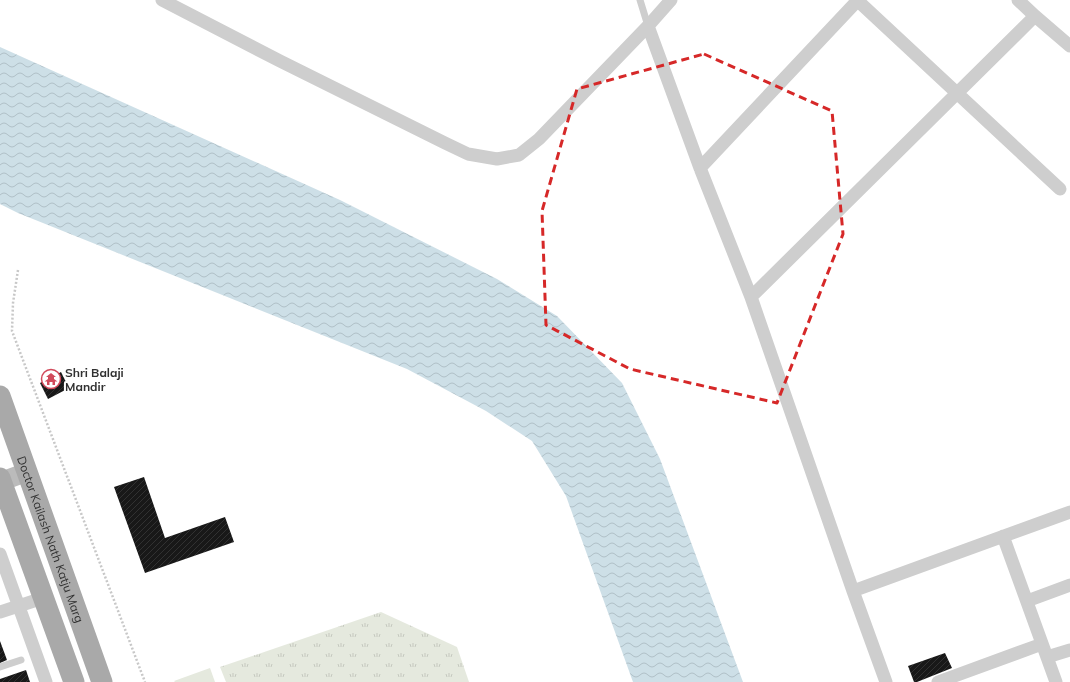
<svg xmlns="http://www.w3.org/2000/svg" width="1070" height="682" viewBox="0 0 1070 682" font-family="Mulish,sans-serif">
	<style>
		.park { fill: url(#park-tufts) }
		.pitch { fill: #e5e9de }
		.water { fill: url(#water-waves) }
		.building { fill: url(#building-hatch) }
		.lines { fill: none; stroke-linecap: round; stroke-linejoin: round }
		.path { stroke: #c8c8c8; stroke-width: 2.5; stroke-dasharray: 2 2; stroke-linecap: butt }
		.lane { stroke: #cecece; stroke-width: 7 }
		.street { stroke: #cecece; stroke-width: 13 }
		.secondary { stroke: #bbb; stroke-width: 19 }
		.primary { stroke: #a9a9a9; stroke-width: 21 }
		.marked { fill: none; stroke: #d62828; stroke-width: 3; stroke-dasharray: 8 5; stroke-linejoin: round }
		.labels { text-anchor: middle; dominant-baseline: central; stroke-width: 4; stroke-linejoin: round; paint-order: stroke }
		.poi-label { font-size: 12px; font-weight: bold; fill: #313131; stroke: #fff; text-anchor: start }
		.street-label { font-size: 12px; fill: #313131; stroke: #fff }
	</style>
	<defs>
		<pattern id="park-tufts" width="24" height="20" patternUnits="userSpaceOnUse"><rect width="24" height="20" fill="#e5e9de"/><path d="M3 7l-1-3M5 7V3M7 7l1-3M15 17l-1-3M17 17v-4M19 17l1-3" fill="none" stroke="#c5c8bf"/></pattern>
		<pattern id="water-waves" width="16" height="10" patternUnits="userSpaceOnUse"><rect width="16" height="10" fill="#cddfe7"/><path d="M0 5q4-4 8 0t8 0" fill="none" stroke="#b0c0c7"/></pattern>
		<pattern id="building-hatch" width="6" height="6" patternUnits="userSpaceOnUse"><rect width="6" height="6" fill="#181818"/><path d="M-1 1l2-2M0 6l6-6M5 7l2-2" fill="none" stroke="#313131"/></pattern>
	</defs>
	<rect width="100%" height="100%" fill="#fff"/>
	<path class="park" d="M381 612 457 647 469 682H226L220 667Z"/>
	<path class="pitch" d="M210 668 215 682H175L174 681Z"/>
	<path class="water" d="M0 47 340 200 497 279 557 316 622 383 660 459 743 682H633L566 496 532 441 486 411 407 369 18 213 0 204Z"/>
	<path class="building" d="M61 372 69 388 48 399 40 383Z
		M144 477 165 538 225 517 234 542 145 573 114 487Z
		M0 641 7 660 0 663Z
		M945 653 952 668 917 682H914L908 666Z
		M26 670 30 682H0V679Z"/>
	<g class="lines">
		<path class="path" d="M18 270 13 303 12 331 145 682"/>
		<path class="lane" d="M640 0 648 26
			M0 667 21 660"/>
		<path class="street" d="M162 0 280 61 445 143 468 154 497 159 519 155 539 139 648 26 671 0
			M857 0 1060 189
			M1018 0 1035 16 1070 46
			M648 26 700 168 751 297 853 591 886 682
			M700 168 858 0
			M751 297 1035 16
			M1003 536 1056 682
			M0 554 46 682
			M853 591 1070 512
			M1027 601 1070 585
			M0 612 43 598
			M1047 657 1070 650
			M938 682 1042 644"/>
		<path class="secondary" d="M0 482 27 472"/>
		<g class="primary">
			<path id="s1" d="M0 396 102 682"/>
			<path d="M0 478 74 682"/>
		</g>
	</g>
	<path class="marked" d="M704 54 832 111 843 234 777 403 630 369 546 325 542 211 577 89Z"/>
	<defs>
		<symbol id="temple-ring" viewBox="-11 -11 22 22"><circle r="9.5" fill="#fff" stroke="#d14a5b" stroke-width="1.5"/><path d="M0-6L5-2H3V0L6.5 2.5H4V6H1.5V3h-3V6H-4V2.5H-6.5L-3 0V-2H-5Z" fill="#d14a5b"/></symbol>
	</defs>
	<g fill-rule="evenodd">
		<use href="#temple-ring" x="40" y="368" width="22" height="22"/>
	</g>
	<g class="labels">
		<g class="poi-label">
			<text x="65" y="372">Shri Balaji<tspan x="65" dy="14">Mandir</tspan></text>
		</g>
		<g class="street-label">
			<text stroke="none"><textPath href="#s1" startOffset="152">Doctor Kailash Nath Katju Marg</textPath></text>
		</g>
	</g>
</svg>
